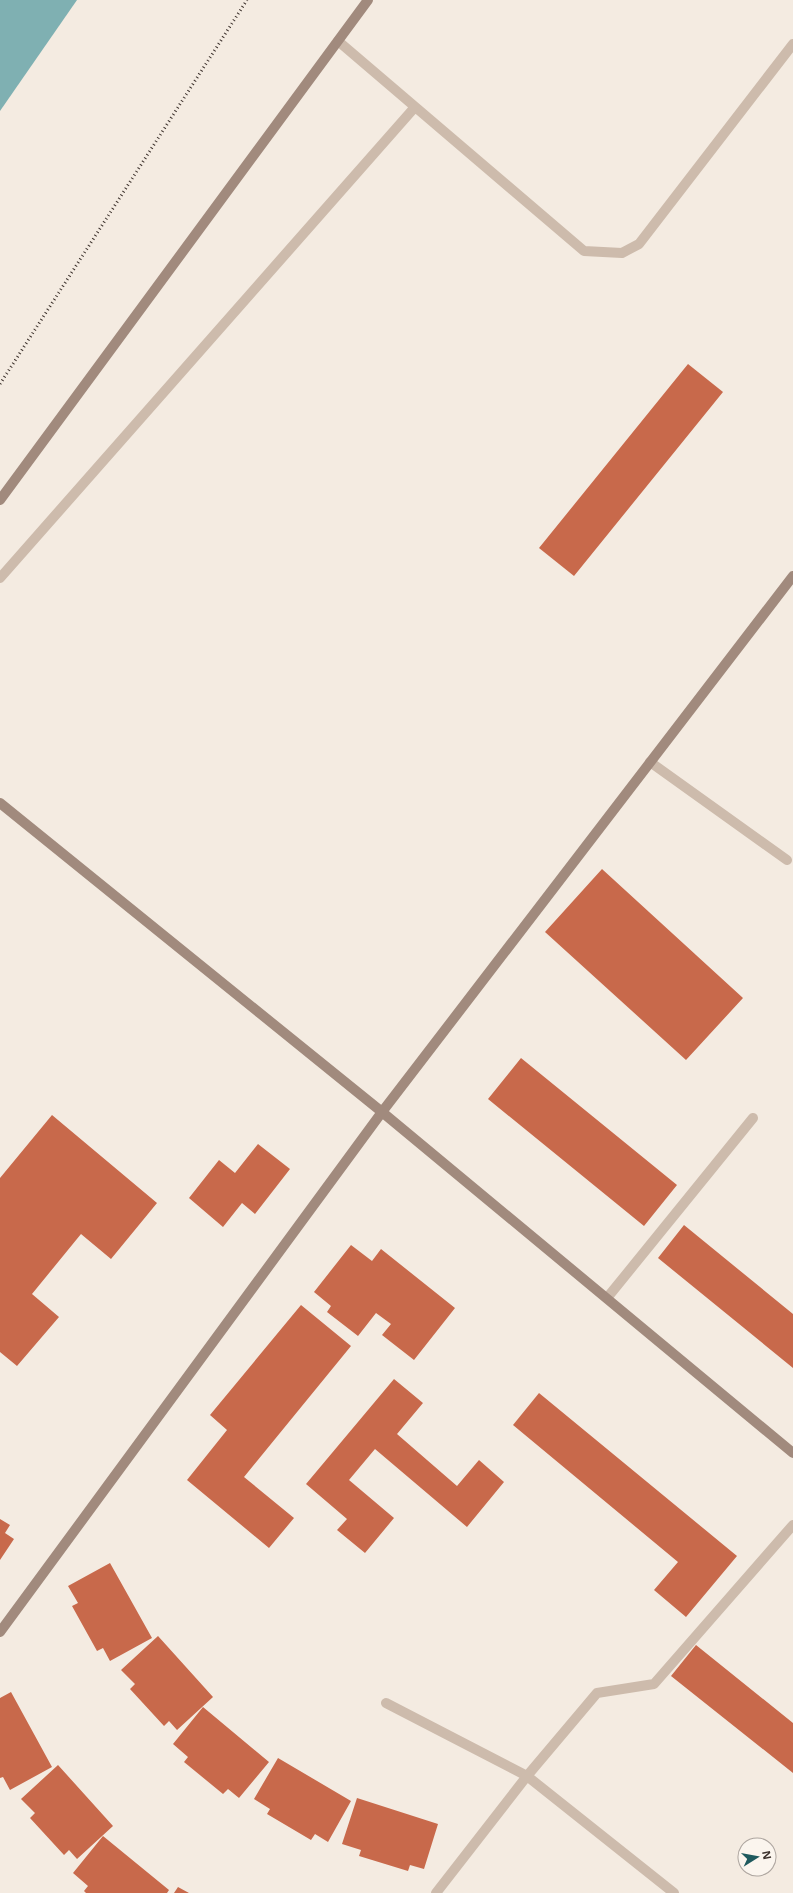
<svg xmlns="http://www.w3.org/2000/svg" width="793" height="1893" viewBox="0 0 793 1893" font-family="'Noto Sans',sans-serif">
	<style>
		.water { fill: #7fb0b2 }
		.building { fill: #c8694b }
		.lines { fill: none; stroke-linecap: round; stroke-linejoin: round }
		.lane { stroke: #cdbbac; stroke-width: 10 }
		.street { stroke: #cdbbac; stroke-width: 10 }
		.secondary { stroke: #a18a7d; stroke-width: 10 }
		.rail { stroke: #3b302b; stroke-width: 3; stroke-dasharray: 1 3; stroke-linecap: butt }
	</style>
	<rect width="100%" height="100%" fill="#f4ebe1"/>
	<path class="water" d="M0 0H77L0 111Z"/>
	<path class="building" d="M688 364 723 392 574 576 539 548Z
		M602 869 743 998 686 1060 545 932Z
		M521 1058 677 1185 644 1226 488 1099Z
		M52 1115 157 1203 111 1259 81 1234 32 1294 59 1317 17 1366 0 1352V1178Z
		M258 1144 290 1169 255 1214 242 1203 223 1227 189 1198 219 1160 235 1173Z
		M684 1225 793 1314V1368L658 1258Z
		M351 1245 372 1261 381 1249 455 1308 414 1360 382 1335 391 1324 376 1313 358 1336 327 1312 331 1306 314 1292Z
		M301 1305 351 1346 244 1477 294 1518 269 1548 187 1480 227 1430 210 1415Z
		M394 1379 423 1403 397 1434 457 1486 479 1460 504 1482 467 1527 375 1449 349 1480 394 1518 365 1553 337 1530 347 1519 306 1484Z
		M539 1393 737 1556 686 1617 654 1590 678 1562 513 1425Z
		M0 1519 10 1525 5 1533 14 1539 0 1560Z
		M110 1563 152 1638 110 1661 103 1648 97 1651 72 1606 78 1603 68 1586Z
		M158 1636 213 1697 177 1730 169 1721 164 1726 130 1689 135 1684 121 1670Z
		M696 1645 793 1723V1773L671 1676Z
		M11 1692 52 1767 10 1790 3 1777 0 1778V1698Z
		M203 1707 269 1762 239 1798 228 1789 223 1794 184 1762 188 1757 173 1744Z
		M278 1758 351 1801 328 1842 315 1834 311 1840 267 1814 270 1809 254 1799Z
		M58 1765 113 1826 77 1859 69 1850 64 1855 30 1818 35 1813 21 1799Z
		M357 1798 438 1824 424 1869 410 1865 408 1871 359 1856 361 1850 342 1844Z
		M103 1836 169 1890 167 1893H86L84 1891 88 1886 73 1873Z
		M178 1887 189 1893H174Z"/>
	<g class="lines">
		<path class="lane" d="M607 1298 753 1118"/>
		<path class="street" d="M338 41 584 251 622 253 639 244 793 44
			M0 578 415 107
			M650 762 787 860
			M386 1703 527 1776 674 1893
			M436 1893 527 1776 597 1693 654 1684 793 1525"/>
		<path class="secondary" d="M0 500 368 0
			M0 803 382 1112 793 1453
			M0 1632 382 1112 793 576"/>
		<path class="rail" d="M0 384 247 0"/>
	</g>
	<g transform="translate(757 1857) rotate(79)"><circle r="19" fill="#fbf5ee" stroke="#aea6a0"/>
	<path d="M0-3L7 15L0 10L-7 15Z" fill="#1f5a5e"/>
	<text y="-6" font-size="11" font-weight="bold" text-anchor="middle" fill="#3b302b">N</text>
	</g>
</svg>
